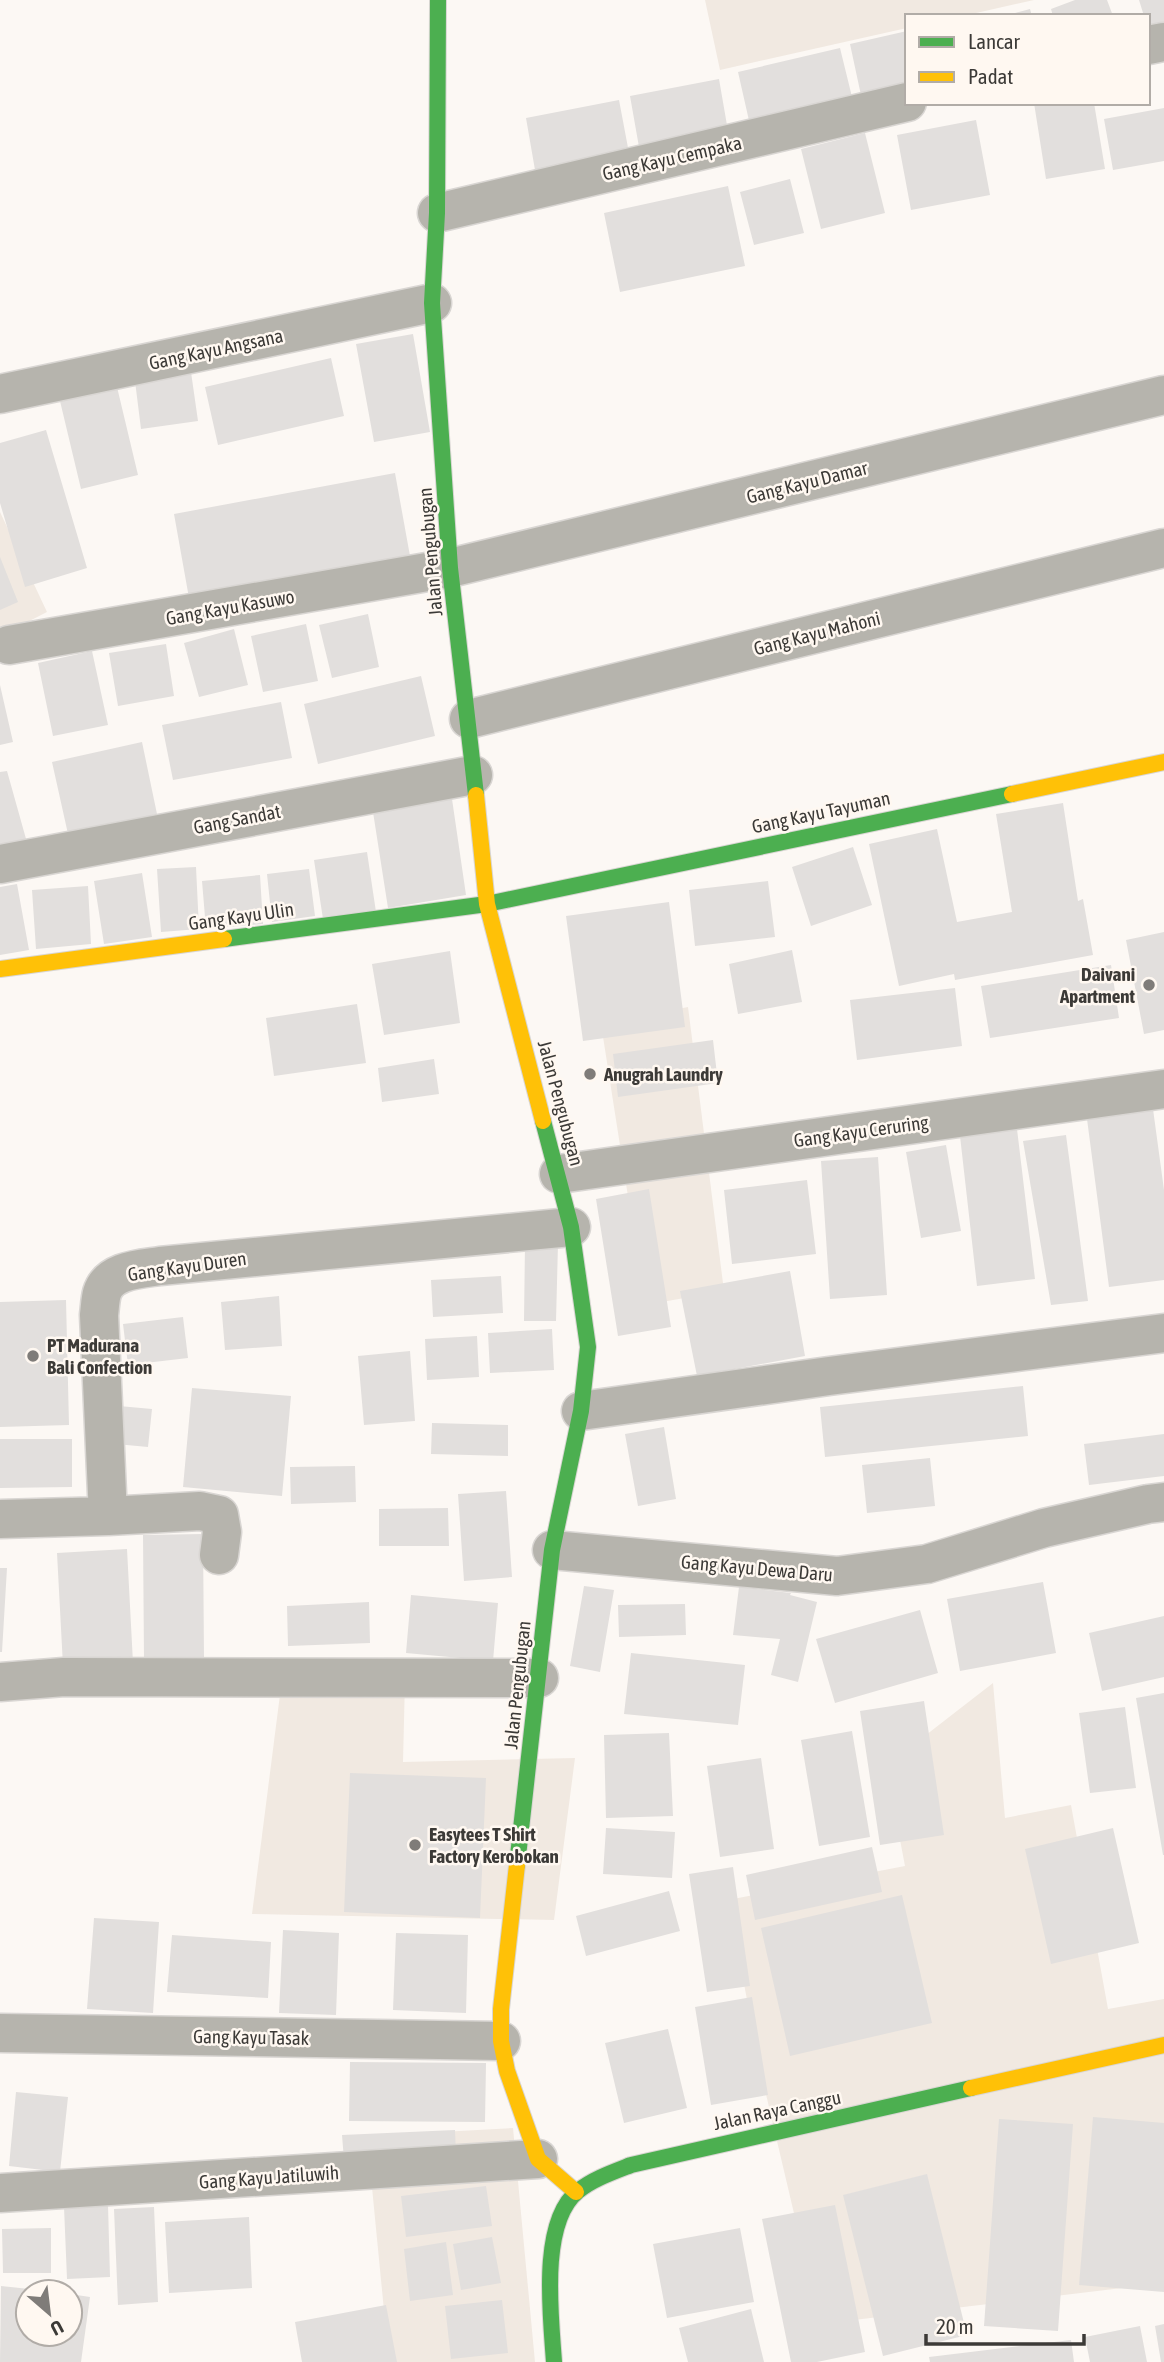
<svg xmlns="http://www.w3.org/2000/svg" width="1164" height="2362" viewBox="0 0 1164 2362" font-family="'Asap Condensed',sans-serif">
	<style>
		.built { fill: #f1e9e1 }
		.building { fill: #e2dfdd }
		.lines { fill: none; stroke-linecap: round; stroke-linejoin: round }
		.street-casing { stroke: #d9d6d3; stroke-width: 41 }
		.fast-casing { stroke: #d9d6d3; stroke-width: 18 }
		.slow-casing { stroke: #d9d6d3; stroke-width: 18 }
		.street { stroke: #b6b4ad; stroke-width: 38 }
		.fast { stroke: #4caf50; stroke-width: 16 }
		.slow { stroke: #ffc107; stroke-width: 16 }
		.poi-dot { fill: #7f7c79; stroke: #fff8f1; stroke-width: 2.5 }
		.labels { text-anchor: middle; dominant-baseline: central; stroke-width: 5; stroke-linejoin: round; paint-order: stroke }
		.street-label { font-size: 19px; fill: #3c3a37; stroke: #fff8f1 }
		.poi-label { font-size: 19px; font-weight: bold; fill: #3c3a37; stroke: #fff8f1; text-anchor: start }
	</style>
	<rect width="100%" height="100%" fill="#fcf8f4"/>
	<path class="built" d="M705 0H1034L963 16H907V28L720 70Z
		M0 512 47 612 0 636Z
		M688 1007 724 1291 645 1305 601 1024Z
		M283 1671 405 1680 403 1762 575 1758 554 1920 252 1914Z
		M993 1683 1005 1818 1071 1805 1108 2009 1164 1999V2283L820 2324 761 2073 728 1900 905 1866 886 1766Z
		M513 2128 535 2362H389L367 2136Z"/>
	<path class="building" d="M1075 0H1107L1113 16H1053L1051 9Z
		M1139 0H1164V31L1148 32V16H1144Z
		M1030 9 1032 16H1007V15Z
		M907 31V90L862 100 850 44Z
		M840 48 853 101 750 125 738 72Z
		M719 79 728 131 639 147 630 96Z
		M619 100 629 153 535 170 526 118Z
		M1034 103H1094L1105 169 1046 179Z
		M1164 108V161L1113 170 1104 119Z
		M976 120 990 195 911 210 897 135Z
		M865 133 885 213 821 229 801 149Z
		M790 179 804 233 754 245 740 192Z
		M728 186 745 266 620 292 604 213Z
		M413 334 430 432 374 442 356 344Z
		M331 358 344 416 218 445 205 387Z
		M191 372 198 421 141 429 135 381Z
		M117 387 138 475 81 489 60 401Z
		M46 430 87 568 25 587 0 503V443Z
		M395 473 410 556 189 598 174 514Z
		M0 557 18 602 0 610Z
		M368 614 379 667 332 678 319 625Z
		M306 624 318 681 263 692 251 636Z
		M234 629 248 685 199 697 184 643Z
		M166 644 174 696 118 706 109 653Z
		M92 651 108 725 53 736 38 663Z
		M421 676 435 736 318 764 304 704Z
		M0 685 13 742 0 745Z
		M281 702 292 758 173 780 162 725Z
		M142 742 157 814 68 834 52 762Z
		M7 771 28 846 0 854V772Z
		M452 799 466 895 388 908 373 812Z
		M1063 803 1078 901 1083 899 1093 955 955 980 954 974 899 986 869 844 937 829 957 922 1012 912 996 814Z
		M853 847 872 905 811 926 792 867Z
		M367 852 376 912 323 919 314 860Z
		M196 867 199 929 161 932 157 869Z
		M309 869 315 916 272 922 267 874Z
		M142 873 152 937 104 944 94 881Z
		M260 875 263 924 206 929 202 881Z
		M768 881 775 937 695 946 689 890Z
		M17 884 29 950 0 955V887Z
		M88 886 91 944 36 949 32 890Z
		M669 902 685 1027 583 1041 566 916Z
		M1164 932V1030L1144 1034 1126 940Z
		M792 950 802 1002 738 1014 729 964Z
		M450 951 460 1023 384 1035 372 964Z
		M1111 965 1119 1018 990 1038 981 986Z
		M955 988 962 1046 857 1060 850 1000Z
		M357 1004 366 1063 274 1076 266 1018Z
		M713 1040 718 1083 618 1097 613 1054Z
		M434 1059 439 1094 382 1102 378 1068Z
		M1153 1109 1164 1190V1280L1109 1287 1087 1119Z
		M1017 1129 1035 1279 977 1286 960 1136Z
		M1066 1135 1088 1301 1051 1305 1023 1141Z
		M946 1145 961 1231 921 1238 906 1152Z
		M878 1157 887 1295 830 1299 821 1161Z
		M807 1180 816 1254 732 1264 724 1190Z
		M649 1189 671 1327 618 1336 596 1199Z
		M525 1244H558L556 1321H524Z
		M790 1271 805 1356 697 1376 680 1291Z
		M501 1276 503 1313 433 1317 431 1280Z
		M279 1296 282 1346 225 1350 221 1302Z
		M66 1300 69 1425 0 1427V1302Z
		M183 1317 188 1358 128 1365 123 1324Z
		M552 1329 554 1370 490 1373 488 1333Z
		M477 1336 479 1377 427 1380 425 1339Z
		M410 1351 415 1421 364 1425 358 1356Z
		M1023 1386 1028 1436 825 1457 820 1407Z
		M192 1388 291 1396 282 1496 183 1487Z
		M119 1406 152 1409 148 1447 116 1444Z
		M432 1423 508 1425V1456L431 1454Z
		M664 1427 676 1499 638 1506 625 1434Z
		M1164 1434V1476L1089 1485 1084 1444Z
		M0 1439H72V1487L0 1488Z
		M930 1458 935 1506 867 1513 862 1465Z
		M355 1466 356 1502 291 1504 290 1467Z
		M506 1491 512 1577 464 1581 458 1494Z
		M448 1508 449 1546H379V1509Z
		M203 1534 204 1659 144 1660 143 1535Z
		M127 1549 133 1663 63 1666 57 1553Z
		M0 1568H7L2 1652H0Z
		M1043 1582 1056 1653 960 1671 947 1599Z
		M584 1586 614 1590 600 1672 570 1666Z
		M739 1587 791 1593 790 1595 817 1602 798 1682 771 1675 780 1639 733 1635Z
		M411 1595 498 1603 493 1661 406 1653Z
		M369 1602 370 1643 288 1646 287 1606Z
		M685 1604 686 1635 619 1637 618 1605Z
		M920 1610 938 1673 835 1703 816 1639Z
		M1164 1616V1677L1102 1691 1089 1633Z
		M631 1653 745 1665 738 1725 624 1714Z
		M1164 1693V1855H1163L1136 1698Z
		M924 1701 944 1835 880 1845 860 1711Z
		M1125 1707 1136 1788 1090 1793 1079 1713Z
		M852 1731 870 1837 819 1846 801 1740Z
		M669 1733 673 1816 606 1818 604 1735Z
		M761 1758 774 1849 720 1857 707 1766Z
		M350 1773 486 1778 480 1918 344 1912Z
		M606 1828 675 1832 672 1878 603 1874Z
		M1113 1828 1139 1943 1051 1964 1025 1849Z
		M872 1847 882 1892 755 1920 746 1875Z
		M733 1867 750 1986 707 1992 689 1874Z
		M669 1891 680 1931 586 1956 576 1916Z
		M902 1895 932 2023 790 2056 761 1928Z
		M94 1918 159 1922 153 2013 87 2009Z
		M283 1930 339 1933 336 2015 279 2013Z
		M396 1933 468 1935 466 2013 393 2010Z
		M172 1935 271 1942 268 1998 167 1992Z
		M752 1997 768 2095 711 2105 695 2007Z
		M668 2029 687 2108 624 2123 605 2043Z
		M350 2062 486 2063 485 2122 349 2121Z
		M16 2092 68 2097 60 2172 9 2166Z
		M1093 2117 1164 2123V2292L1079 2285Z
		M999 2119 1073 2124 1058 2331 984 2326Z
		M455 2130 456 2155 344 2160 342 2135Z
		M927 2174 967 2335 883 2356 843 2195Z
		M486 2186 492 2226 406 2237 401 2196Z
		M108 2205 110 2277 67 2279 64 2207Z
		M835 2205 865 2352 817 2362H791L762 2219Z
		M154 2207 158 2302 118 2305 114 2209Z
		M249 2217 252 2288 169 2293 165 2222Z
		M51 2228V2273H3L2 2229Z
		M740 2228 754 2302 667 2318 653 2244Z
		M492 2237 501 2283 461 2290 453 2244Z
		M446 2242 453 2295 410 2301 404 2249Z
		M1 2286 39 2290 28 2292V2334H70V2294L90 2297 81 2362H0Z
		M502 2300 508 2353 451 2359 445 2306Z
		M386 2305 397 2362H302L295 2322Z
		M751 2309 764 2362H688L679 2328Z
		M1164 2324V2362H1161L1155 2326Z
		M1140 2326 1147 2362H1090L1085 2337Z
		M1071 2340 1074 2362H930L929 2357Z"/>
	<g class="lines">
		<defs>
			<path id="street" d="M1148 45 1164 42
				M437 213 907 102
				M0 394 432 303
				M9 645 450 568 1164 395
				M469 719 1164 548
				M0 864 473 775
				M559 1174 1164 1089
				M581 1411 829 1376 1164 1333
				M0 1519 108 1516
				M552 1550 837 1576 927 1564 1044 1528 1148 1504 1164 1502
				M219 1555 222 1532 219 1515 200 1511 108 1516 99 1315C100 1308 100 1300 102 1293 109 1270 140 1269 160 1266L571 1227
				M0 1682 64 1677 539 1678
				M0 2033 501 2041
				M0 2193 538 2159"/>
			<path id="fast" d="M438 0 437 213 432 303 450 568 476 795
				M224 939 487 904 1012 794
				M517 1865 552 1550 581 1411 588 1347 571 1227 543 1121
				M554 2362C551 2317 539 2222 578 2191 593 2179 613 2172 631 2165L971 2088"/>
			<path id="slow" d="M1012 794 1164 762
				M476 795 487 904 543 1121
				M0 969 224 939
				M517 1865 501 2009V2041L507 2071 538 2159 576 2192
				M971 2088 1164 2045"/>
		</defs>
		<use href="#street" class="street-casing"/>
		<use href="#fast" class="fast-casing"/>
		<use href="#slow" class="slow-casing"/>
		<use href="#street" class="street"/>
		<use href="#fast" class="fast"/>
		<use href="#slow" class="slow"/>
	</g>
	<g class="poi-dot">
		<circle cx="1149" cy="985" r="7"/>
		<circle cx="590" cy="1074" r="7"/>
		<circle cx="33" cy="1356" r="7"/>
		<circle cx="415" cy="1845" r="7"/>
	</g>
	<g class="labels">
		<g class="street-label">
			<text transform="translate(672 158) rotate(-13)">Gang Kayu Cempaka</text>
			<text transform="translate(216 349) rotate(-12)">Gang Kayu Angsana</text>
			<text transform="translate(807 482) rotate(-14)">Gang Kayu Damar</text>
			<text transform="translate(430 552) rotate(-95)">Jalan Pengubugan</text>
			<text transform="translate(230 607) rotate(-10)">Gang Kayu Kasuwo</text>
			<text transform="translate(817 633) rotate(-14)">Gang Kayu Mahoni</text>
			<text transform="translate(821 812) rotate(-12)">Gang Kayu Tayuman</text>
			<text transform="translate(237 819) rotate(-11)">Gang Sandat</text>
			<text transform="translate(241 916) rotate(-8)">Gang Kayu Ulin</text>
			<text transform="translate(561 1103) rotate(75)">Jalan Pengubugan</text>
			<text transform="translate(861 1131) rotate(-8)">Gang Kayu Ceruring</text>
			<text transform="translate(187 1266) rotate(-8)">Gang Kayu Duren</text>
			<text transform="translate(757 1568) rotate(5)">Gang Kayu Dewa Daru</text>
			<text transform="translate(517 1685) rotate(-84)">Jalan Pengubugan</text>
			<text transform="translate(251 2037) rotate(1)">Gang Kayu Tasak</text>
			<text transform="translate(777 2110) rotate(-12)">Jalan Raya Canggu</text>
			<text transform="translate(269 2177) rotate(-4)">Gang Kayu Jatiluwih</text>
		</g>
		<g class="poi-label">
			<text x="1135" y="974" text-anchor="end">Daivani<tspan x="1135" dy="22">Apartment</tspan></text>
			<text x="604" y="1074">Anugrah Laundry</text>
			<text x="47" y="1345">PT Madurana<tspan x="47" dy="22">Bali Confection</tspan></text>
			<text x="429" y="1834">Easytees T Shirt<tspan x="429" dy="22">Factory Kerobokan</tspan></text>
		</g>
	</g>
	<rect x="905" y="14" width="245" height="91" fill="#fff8f1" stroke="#b1aca7" stroke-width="2"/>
	<rect x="919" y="37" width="35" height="10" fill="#4caf50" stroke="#b1aca7" stroke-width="2"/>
	<text x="968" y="49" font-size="21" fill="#3c3a37">Lancar</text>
	<rect x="919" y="72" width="35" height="10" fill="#ffc107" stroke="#b1aca7" stroke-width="2"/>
	<text x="968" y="84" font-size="21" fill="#3c3a37">Padat</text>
	<g transform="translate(49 2313) rotate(152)"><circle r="33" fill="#fff8f1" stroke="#b1aca7" stroke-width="2"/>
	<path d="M0-5L12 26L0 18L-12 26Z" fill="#7f7c79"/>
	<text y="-10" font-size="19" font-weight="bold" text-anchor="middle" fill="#3c3a37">U</text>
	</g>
	<path d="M926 2334v10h158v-10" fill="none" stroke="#3c3a37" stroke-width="3.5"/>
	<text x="936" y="2334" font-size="21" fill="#3c3a37" stroke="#fff8f1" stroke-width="5" paint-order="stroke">20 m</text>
</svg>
